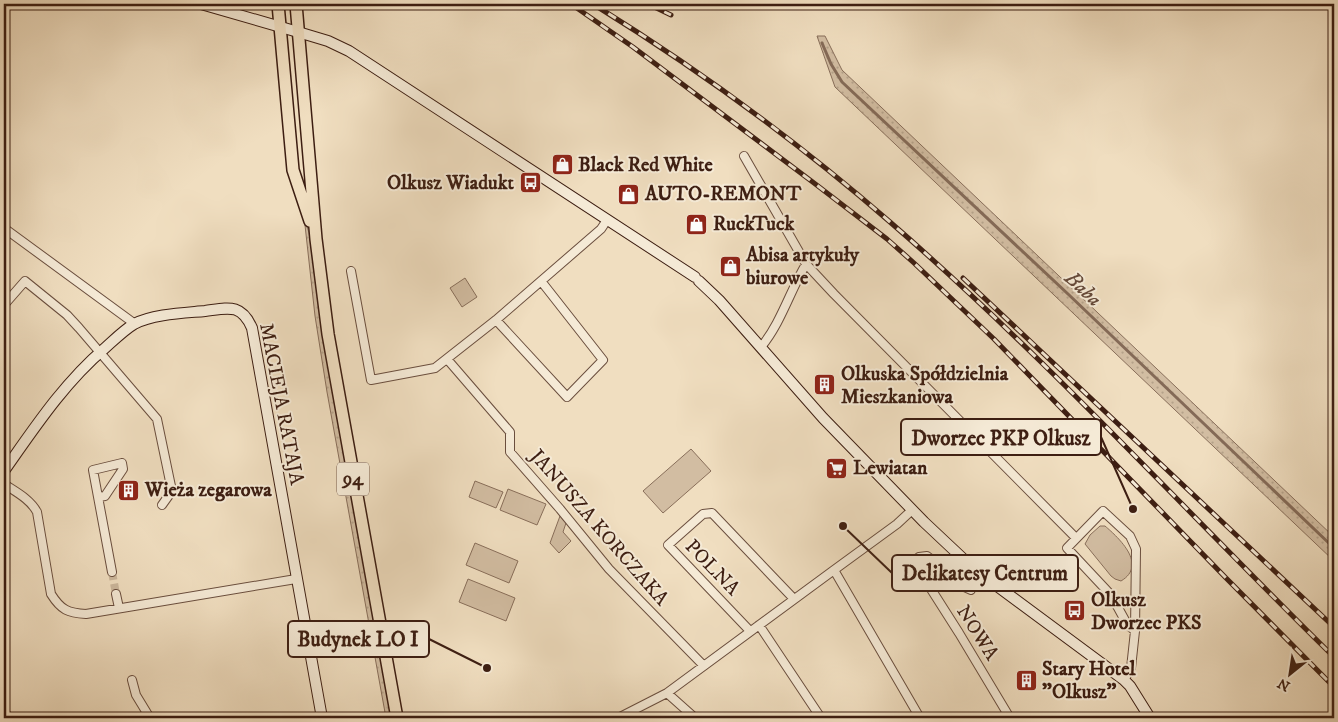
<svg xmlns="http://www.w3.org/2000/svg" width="1338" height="722" viewBox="0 0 1338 722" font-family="'IM FELL DW Pica',serif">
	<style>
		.grass { fill: url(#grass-dots); stroke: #886e5a }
		.green { fill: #d2bda2; stroke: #886e5a }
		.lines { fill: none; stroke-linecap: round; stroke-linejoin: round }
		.stream { stroke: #846a57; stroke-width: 3 }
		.street-tunnel { stroke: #ccb89d; stroke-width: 8; stroke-dasharray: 8 4; stroke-linecap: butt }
		.street-casing { stroke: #6a4e3e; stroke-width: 10 }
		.secondary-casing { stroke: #3d1e12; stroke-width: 12 }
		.primary-casing { stroke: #3d1e12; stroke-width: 14 }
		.street { stroke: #f5ead6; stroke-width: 8 }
		.secondary { stroke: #f5ead6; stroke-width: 10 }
		.primary { stroke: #f0dec0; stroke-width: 11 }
		.rail-casing { stroke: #3d1e12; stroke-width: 5 }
		.rail { stroke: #f5ead6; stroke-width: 3; stroke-dasharray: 9; stroke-linecap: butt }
		.labels { text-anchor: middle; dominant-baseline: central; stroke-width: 4; stroke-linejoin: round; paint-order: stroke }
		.shield { fill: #f5ead6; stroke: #745b4d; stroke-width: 1 }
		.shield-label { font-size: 19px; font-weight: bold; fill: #3d1e12 }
		.poi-label { font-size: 20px; font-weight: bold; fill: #3d1e12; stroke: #f5ead6; text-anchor: start }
		.street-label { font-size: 20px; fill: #3d1e12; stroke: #f5ead6 }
		.water-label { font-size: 21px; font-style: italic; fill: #664a3a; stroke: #f5ead6 }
		.leader { fill: none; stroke: #3d1e12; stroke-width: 2 }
		.callout-dot { fill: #3d1e12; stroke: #f5ead6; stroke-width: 2 }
		.callout { fill: #f5ead6; stroke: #3d1e12; stroke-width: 2 }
		.callout-label { font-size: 21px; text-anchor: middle; font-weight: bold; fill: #3d1e12 }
	</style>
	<defs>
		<pattern id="grass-dots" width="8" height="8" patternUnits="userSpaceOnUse" patternTransform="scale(1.25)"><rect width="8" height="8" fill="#d2bda2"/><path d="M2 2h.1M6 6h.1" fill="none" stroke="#b5a28a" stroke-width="1.8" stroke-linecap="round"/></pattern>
	</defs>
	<rect width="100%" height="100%" fill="#f0dec0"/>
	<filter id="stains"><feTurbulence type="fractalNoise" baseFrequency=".004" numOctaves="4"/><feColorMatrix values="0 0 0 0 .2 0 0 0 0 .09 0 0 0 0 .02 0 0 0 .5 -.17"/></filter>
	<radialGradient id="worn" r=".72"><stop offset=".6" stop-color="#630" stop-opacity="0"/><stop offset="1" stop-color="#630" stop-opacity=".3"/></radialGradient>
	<path class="grass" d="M817 36H825L842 70 1334 537V561L835 87Z
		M304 216 309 233 325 347 391 718H386L327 392 315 316Z"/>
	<path class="green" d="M465 278 477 297 462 307 450 288Z
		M691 449 711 471 663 513 643 491Z
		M475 481 503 492 496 508 469 497Z
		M508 489 546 504 537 525 500 510Z
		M560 516 566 523 563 532 571 541 559 553 550 543Z
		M1100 526H1105C1119 538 1148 565 1121 581L1115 579 1111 576 1085 544 1090 535Z
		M475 543 518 561 509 583 466 565Z
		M468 579 515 598 506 621 459 602Z"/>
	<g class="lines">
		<path class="stream" d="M822 43 831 64 842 82 1068 294 1334 548"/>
		<path class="street-tunnel" d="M112 572 116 594"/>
		<defs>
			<path id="street" d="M744 156 806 264 834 294 1076 538
				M4 228 135 324
				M351 271 371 380 435 368 496 320 601 229 607 220
				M4 305 25 281 67 315 79 328 157 419 172 491 162 505
				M496 320 567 397 603 360 541 281
				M761 347C781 323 790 291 806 264
				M447 359 510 432V452L560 509 609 569 704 666
				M4 484C16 492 30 499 37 512L51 594C61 610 68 613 86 614L296 579
				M99 497 105 496 123 469 122 463 93 470 112 572
				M834 570 920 718
				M971 590C953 584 942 567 927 556L919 557 915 560 914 566 924 578 959 633 1010 718
				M116 594 119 608
				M759 625 821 718
				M750 631 668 545 703 514 712 513 794 599
				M132 680 136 695 150 718
				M1124 680 1131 668 1135 631 1136 549 1130 536 1103 511 1067 548 1111 595 1127 624 1135 631
				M667 693 695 718
				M4 713 11 718
				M618 718 667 693 834 570 897 524 912 510"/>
			<path id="secondary" d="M201 4 298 32 328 41 349 51 695 277
				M699 281 719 300 823 418 924 522 974 569 1124 680 1130 686 1150 718
				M4 471C35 427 64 383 105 348 114 340 124 330 134 324 153 314 184 313 205 311 228 308 241 303 252 328L322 718"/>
			<path id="primary" d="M278 4 293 170 310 221
				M296 4 316 239 328 334 397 718"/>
		</defs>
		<use href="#street" class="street-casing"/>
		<use href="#secondary" class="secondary-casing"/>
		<use href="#primary" class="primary-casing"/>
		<use href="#street" class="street"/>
		<use href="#secondary" class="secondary"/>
		<use href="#primary" class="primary"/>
		<defs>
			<path id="rail" d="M571 4 633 47 814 183 887 239 914 263 994 339 1226 578 1334 687
				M593 4C698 69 797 141 890 222 1047 358 1186 512 1334 657
				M648 4 671 15
				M963 278 1334 627"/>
		</defs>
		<use href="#rail" class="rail-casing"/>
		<use href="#rail" class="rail"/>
	</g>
	<defs>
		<symbol id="shop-square" viewBox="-11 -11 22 22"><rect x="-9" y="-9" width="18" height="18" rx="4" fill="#8f2418" stroke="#f5ead6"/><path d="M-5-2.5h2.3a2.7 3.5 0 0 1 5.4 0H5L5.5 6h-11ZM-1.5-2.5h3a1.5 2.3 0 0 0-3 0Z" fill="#fff"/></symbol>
		<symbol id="bus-square" viewBox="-11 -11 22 22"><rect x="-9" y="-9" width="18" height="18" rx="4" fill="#8f2418" stroke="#f5ead6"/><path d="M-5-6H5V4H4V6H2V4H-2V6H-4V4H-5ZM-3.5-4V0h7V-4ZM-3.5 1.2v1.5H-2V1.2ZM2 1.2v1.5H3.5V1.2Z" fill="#fff"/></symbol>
		<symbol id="building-square" viewBox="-11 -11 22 22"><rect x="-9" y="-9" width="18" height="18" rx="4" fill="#8f2418" stroke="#f5ead6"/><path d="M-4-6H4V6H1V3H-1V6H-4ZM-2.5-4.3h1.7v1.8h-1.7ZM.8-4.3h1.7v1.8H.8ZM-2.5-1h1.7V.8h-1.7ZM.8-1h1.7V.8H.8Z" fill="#fff"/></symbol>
		<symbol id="supermarket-square" viewBox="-11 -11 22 22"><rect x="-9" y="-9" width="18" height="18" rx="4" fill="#8f2418" stroke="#f5ead6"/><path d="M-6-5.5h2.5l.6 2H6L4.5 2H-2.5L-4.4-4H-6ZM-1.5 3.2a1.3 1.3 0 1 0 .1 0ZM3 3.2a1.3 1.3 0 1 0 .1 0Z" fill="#fff"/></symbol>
	</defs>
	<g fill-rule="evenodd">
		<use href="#shop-square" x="550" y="152" width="25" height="25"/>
		<use href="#bus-square" x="518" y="170" width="25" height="25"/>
		<use href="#shop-square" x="616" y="182" width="25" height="25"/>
		<use href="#shop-square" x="684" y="212" width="25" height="25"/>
		<use href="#shop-square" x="718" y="254" width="25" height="25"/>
		<use href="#building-square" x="812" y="372" width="25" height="25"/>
		<use href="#supermarket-square" x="824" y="456" width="25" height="25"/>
		<use href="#building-square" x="116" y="478" width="25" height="25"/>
		<use href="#bus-square" x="1062" y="598" width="25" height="25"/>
		<use href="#building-square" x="1014" y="668" width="25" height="25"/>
	</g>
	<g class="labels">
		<rect class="shield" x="337" y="462.5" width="32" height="33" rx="4"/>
		<g class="shield-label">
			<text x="353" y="479">94</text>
		</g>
		<g class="poi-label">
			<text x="578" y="165">Black Red White</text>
			<text x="514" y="183" text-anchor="end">Olkusz Wiadukt</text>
			<text x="645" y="194">AUTO-REMONT</text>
			<text x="713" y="224">RuckTuck</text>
			<text x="746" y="255">Abisa artykuły<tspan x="746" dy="23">biurowe</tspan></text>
			<text x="841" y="374">Olkuska Spółdzielnia<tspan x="841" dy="23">Mieszkaniowa</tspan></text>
			<text x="853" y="468">Lewiatan</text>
			<text x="145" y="490">Wieża zegarowa</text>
			<text x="1091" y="600">Olkusz<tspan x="1091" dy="23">Dworzec PKS</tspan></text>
			<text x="1042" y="669">Stary Hotel<tspan x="1042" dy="23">"Olkusz"</tspan></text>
		</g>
		<g class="street-label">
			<text transform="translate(281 404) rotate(79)">MACIEJA RATAJA</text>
			<text transform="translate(599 528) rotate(49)">JANUSZA KORCZAKA</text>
			<text transform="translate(712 568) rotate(46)">POLNA</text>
			<text transform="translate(977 633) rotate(58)">NOWA</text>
		</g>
		<g class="water-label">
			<text transform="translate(1083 289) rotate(43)">Baba</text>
		</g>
	</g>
	<path class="leader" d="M1133 509L1101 437M843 526L892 573M487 668L429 639"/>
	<g class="callout-dot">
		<circle cx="1133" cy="509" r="5"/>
		<circle cx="843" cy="526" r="5"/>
		<circle cx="487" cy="668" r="5"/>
	</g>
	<g class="callout">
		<rect x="901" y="419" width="200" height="36" rx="5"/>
		<rect x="892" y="555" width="186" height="36" rx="5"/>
		<rect x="288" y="621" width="141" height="36" rx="5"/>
	</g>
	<g class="callout-label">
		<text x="1001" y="445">Dworzec PKP Olkusz</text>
		<text x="985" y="580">Delikatesy Centrum</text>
		<text x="358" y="646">Budynek LO I</text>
	</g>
	<rect width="1338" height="722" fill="none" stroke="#f0dec0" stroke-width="20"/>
	<rect x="5" y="5" width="1328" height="712" fill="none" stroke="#3d1e12" stroke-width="2.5"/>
	<rect x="10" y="10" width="1318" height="702" fill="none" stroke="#3d1e12"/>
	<g transform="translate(1290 674) rotate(210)" stroke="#f5ead6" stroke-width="4" paint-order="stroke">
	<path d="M0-4L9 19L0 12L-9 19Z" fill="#3d1e12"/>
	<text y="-8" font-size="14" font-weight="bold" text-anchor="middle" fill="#3d1e12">N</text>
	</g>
	<rect width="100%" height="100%" filter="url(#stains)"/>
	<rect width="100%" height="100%" fill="url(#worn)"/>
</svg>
